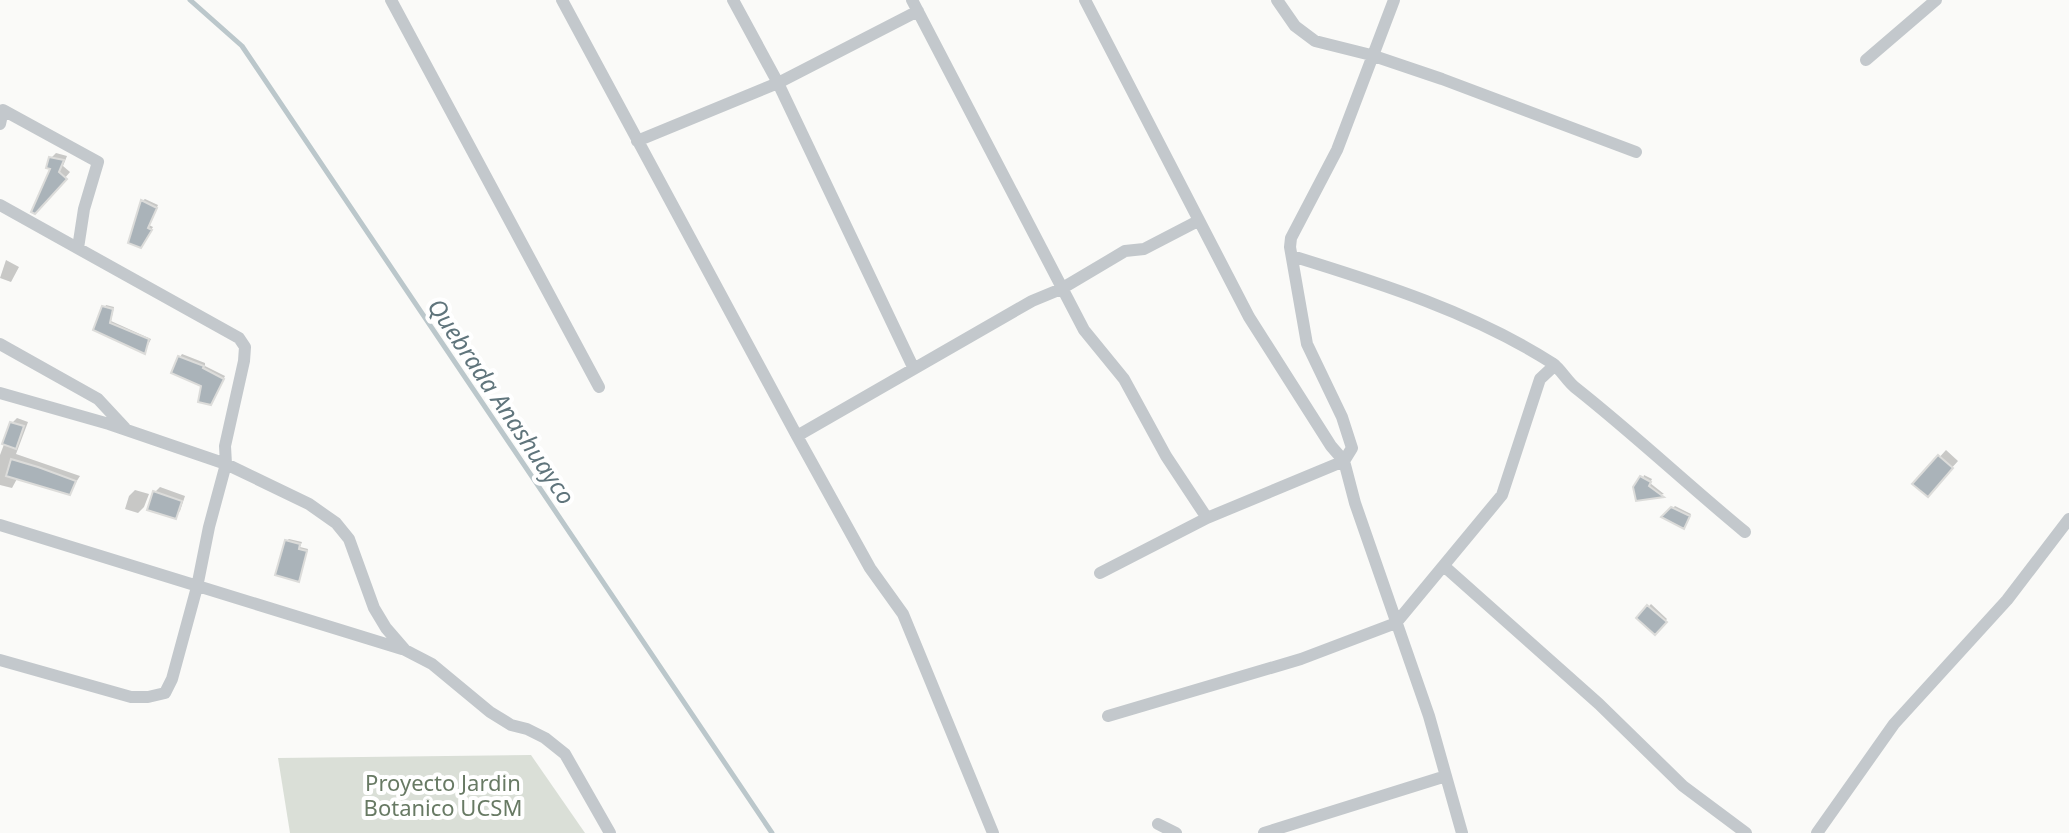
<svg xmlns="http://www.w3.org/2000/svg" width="2069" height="833" viewBox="0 0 2069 833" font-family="'Noto Sans',sans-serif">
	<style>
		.green { fill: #dadfd7 }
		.shadow { fill: #0003 }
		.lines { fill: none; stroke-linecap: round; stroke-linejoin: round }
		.stream { stroke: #bbc7cb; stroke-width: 5 }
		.building { fill: #aab3b9; stroke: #dcdcda; stroke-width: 2 }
		.minor { stroke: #c3c8cc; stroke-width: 12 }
		.labels { text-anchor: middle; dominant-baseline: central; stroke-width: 8; stroke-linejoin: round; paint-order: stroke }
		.park-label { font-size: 22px; fill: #687a64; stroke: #fff }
		.water-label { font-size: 24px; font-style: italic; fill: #60757c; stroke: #fff }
	</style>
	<rect width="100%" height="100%" fill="#fafaf8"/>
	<path class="green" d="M531 755 585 833H290L278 758Z"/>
	<path class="shadow" d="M56 153 67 156 63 166 70 172 40 207 53 168 51 158Z
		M145 199 158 205 149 225 153 227 143 243 142 201Z
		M6 260 19 267 11 282 0 278Z
		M106 305 114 307 111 321 151 339 145 351 95 328Z
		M182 354 205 363V366L225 376 213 400 180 357Z
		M17 418 28 422 16 454 80 476 69 493 18 477 12 488 0 485V455L12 423Z
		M1946 450 1958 461 1933 489 1915 484Z
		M1644 475 1652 479 1650 483 1664 494 1638 499Z
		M160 487 185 496 180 511 175 516 155 492Z
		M135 490 149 494 144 507 138 513 125 509 129 496Z
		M1675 506 1691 514 1684 526 1665 516Z
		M289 539 302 542 300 547 308 549 298 579 286 541Z
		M1651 604 1667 619 1655 632 1639 618Z"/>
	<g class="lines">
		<path class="stream" d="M190 0 242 46 772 833"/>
	</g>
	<path class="building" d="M49 157 64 160 59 172 67 179 35 214 31 212 50 169 46 168Z
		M141 200 157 208 148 228 152 230 141 248 128 243Z
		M102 306 113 309 110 323 149 339 145 354 93 330Z
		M178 356 204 366 203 368 224 379 211 405 198 402 201 386 171 373Z
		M10 422 24 426 16 449 2 444Z
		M1938 455 1953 468 1928 497 1912 484Z
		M11 459 38 467 76 481 70 495 6 476Z
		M1640 476 1651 482 1649 486 1664 497 1636 501 1633 487Z
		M153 491 182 501 176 519 147 510Z
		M1671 507 1690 516 1684 529 1661 517Z
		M285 540 300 544 299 549 307 551 299 582 275 575Z
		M1647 605 1667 622 1655 635 1636 618Z"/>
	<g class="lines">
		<path class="minor" d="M391 0 599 387
			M562 0 797 436 870 568 903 614 993 833
			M733 0 778 83 913 367
			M912 0 1084 330 1124 379 1166 456 1207 518
			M1085 0 1249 317 1331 446 1344 461 1355 503 1429 716 1462 833
			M1277 0 1295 26 1315 41 1371 55 1442 79 1636 152
			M1866 60 1936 0
			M0 124 3 110 98 162 84 209 78 248
			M637 141 778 83 918 11
			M0 205 239 338 245 347 244 361 225 446 226 464 209 527 197 587 172 679 165 693 148 697H131L0 660
			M1292 256C1380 283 1474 313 1552 363 1562 370 1567 382 1577 389 1635 435 1688 485 1745 532
			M0 344 98 399 125 428
			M0 393 109 424 226 464 309 504 336 523 349 539 374 608 386 628 405 650 432 664 490 712 511 725 527 729 545 738 565 754 610 833
			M797 436 1032 301 1061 289 1125 251 1144 249 1198 221
			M0 525 402 649
			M1445 567 1599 704 1683 786 1746 833
			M1100 573 1207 518 1344 461 1352 448 1342 417 1307 344 1290 247 1291 238 1337 150 1394 0
			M1108 716 1301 659 1396 623 1502 495 1540 379 1555 365
			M1158 824 1176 833
			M1264 833 1446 776
			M1817 833 1894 724 2007 600 2069 519"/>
	</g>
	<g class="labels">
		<g class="park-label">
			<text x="443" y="782">Proyecto Jardin<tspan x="443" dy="25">Botanico UCSM</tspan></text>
		</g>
		<g class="water-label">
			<text transform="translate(502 401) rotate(56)">Quebrada Anashuayco</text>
		</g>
	</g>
</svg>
